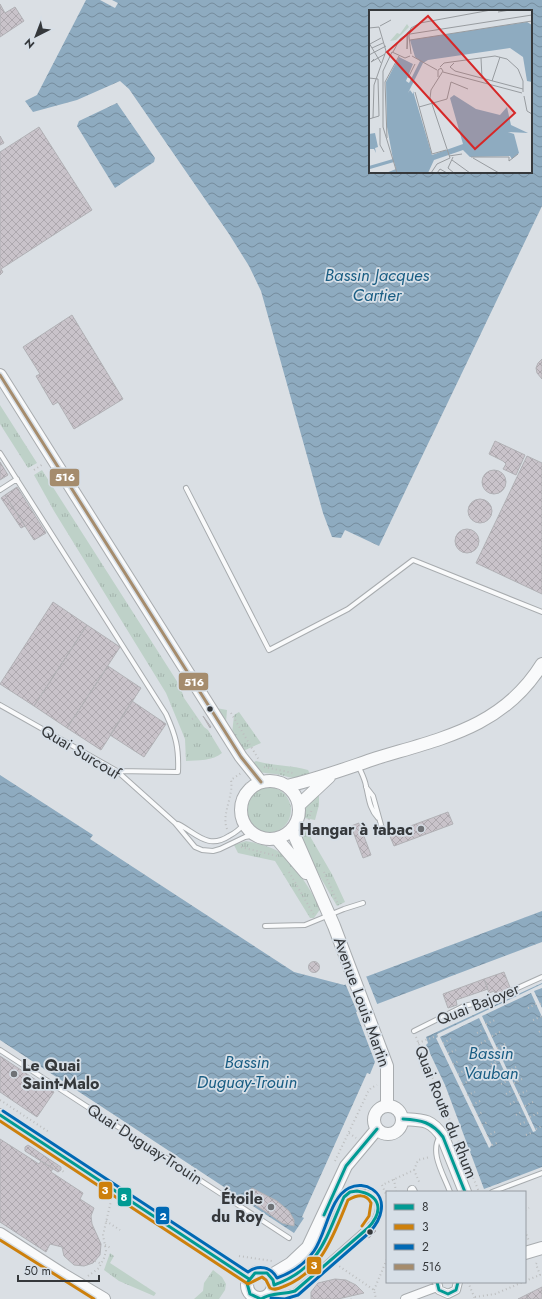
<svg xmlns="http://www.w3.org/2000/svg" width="542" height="1299" viewBox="0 0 542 1299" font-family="Jost,sans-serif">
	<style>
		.grass { fill: url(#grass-tufts) }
		.water { fill: url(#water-waves); fill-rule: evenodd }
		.pier { fill: #dadfe4 }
		.building { fill: url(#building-cross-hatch); stroke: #b1b1b5 }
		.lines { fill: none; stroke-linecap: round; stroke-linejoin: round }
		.lane-casing { stroke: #a8acaf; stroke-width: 6 }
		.street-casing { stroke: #a8acaf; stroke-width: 10 }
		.secondary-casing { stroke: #a8acaf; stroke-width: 14 }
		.path { stroke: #bdbfc0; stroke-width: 2; stroke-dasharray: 1 3; stroke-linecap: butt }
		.lane { stroke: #f9fafb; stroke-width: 4 }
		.street { stroke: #f9fafb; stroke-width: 8 }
		.secondary { stroke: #f9fafb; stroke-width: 12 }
		.bus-1-casing { stroke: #d7dfe7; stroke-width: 6 }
		.bus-2-casing { stroke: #d7dfe7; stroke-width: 6 }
		.bus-3-casing { stroke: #d7dfe7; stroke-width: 6 }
		.bus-4-casing { stroke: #d7dfe7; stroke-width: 6 }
		.bus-1 { stroke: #009a93; stroke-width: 3 }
		.bus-2 { stroke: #cd800c; stroke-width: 3 }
		.bus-3 { stroke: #0069b4; stroke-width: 3 }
		.bus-4 { stroke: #a58c6d; stroke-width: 3 }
		.bus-dot { fill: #35383b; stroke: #d7dfe7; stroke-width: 1.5 }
		.poi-dot { fill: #6f7276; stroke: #d7dfe7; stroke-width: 1.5 }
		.labels { text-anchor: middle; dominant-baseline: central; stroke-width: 3.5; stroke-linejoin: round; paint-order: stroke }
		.street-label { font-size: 16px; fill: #35383b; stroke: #d7dfe7 }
		.poi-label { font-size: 16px; font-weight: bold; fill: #35383b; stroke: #d7dfe7; text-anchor: end }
		.water-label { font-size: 17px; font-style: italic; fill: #195d83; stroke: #d7dfe7 }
		.inset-road { fill: none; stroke: #989ca0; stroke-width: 1 }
		.view { fill: #d62828; fill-opacity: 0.15; stroke: #d62828; stroke-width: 2 }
		.inset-edge { fill: none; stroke: #35383b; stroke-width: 2 }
		.line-badge { stroke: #d7dfe7; stroke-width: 1.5 }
		.badge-label { font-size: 11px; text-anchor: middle; font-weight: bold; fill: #fff }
	</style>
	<defs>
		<pattern id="grass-tufts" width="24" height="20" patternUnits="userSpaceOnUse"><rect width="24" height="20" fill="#bed1c8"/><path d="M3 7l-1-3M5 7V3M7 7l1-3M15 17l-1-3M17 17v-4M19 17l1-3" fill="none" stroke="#a4b4ad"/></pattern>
		<pattern id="water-waves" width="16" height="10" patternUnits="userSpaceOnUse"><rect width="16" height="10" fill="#8eabc0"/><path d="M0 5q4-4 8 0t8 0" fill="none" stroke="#758c9d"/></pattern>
		<pattern id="building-cross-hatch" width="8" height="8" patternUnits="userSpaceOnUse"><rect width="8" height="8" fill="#c9c3ca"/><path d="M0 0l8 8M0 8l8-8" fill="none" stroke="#ada8ae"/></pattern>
	</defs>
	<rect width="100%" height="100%" fill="#dadfe4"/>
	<path class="grass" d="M0 405 37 463 28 468 0 424Z
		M42 470 180 686 184 698 204 727 208 730 222 753C213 761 198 760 186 761L185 739 166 693 54 511 34 475Z
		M216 708 227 710 226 722Z
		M239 712 261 743 243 751 232 734 234 715Z
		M256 761C273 766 291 765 308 770L311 776C295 781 291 777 276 774 264 773 259 774 250 764Z
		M245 810a23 23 0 1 1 46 0a23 23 0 1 1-46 0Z
		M319 793V805L315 820 304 818C304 805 308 800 319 793Z
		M312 827 311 838 333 876 345 902 337 906 300 842 301 828Z
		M246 841C257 843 274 847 282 854 297 866 310 891 321 908L314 918H310L275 861 238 853 234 845Z
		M110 1253 114 1256 110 1263 156 1293 154 1296 119 1281 104 1270Z
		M213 1270 222 1277 226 1284 225 1290 219 1299H194L203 1291 204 1283Z"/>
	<path class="water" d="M86 0H542V206L379 546 345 530 341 538 332 537 323 513 261 291 249 266 229 234 129 89 120 81 77 100 33 112 25 101 37 95ZM370 11H531V172H370Z
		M117 103 155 158 154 162 115 188 77 126 79 121Z
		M0 775 93 835 90 839 294 972 344 985 542 911V942L356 1012 375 1062 370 1074 367 1073 302 1217 304 1218 294 1233 0 1040Z
		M542 983V1167L484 1189 445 1085 426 1045 428 1043 426 1037Z"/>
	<path class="pier" d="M100 0H112L118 3 115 8Z
		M366 976 378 1006 358 1014 345 983Z
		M542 984V988L534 991 542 1008V1017L531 993 482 1016 536 1131 533 1132 479 1018 440 1037 492 1145 489 1148 436 1038 438 1037 437 1034Z"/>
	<path class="building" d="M0 4 5 13 15 7 24 21 0 37Z
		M39 127 92 210 1 269 3 272 0 275V152Z
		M0 136 4 143 0 145Z
		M72 315 123 399 74 429 58 402 53 405 36 376 40 374 23 347Z
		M542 359V379L537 373 536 368 538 363Z
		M495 441 525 455 516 475 503 469 506 464 503 461 489 454Z
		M527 456 542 463V594L476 563Z
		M0 462 8 475 0 480Z
		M482 482a12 12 0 1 1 24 0a12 12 0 1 1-24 0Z
		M17 487 46 533 34 540 5 495Z
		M5 495 25 526 21 528 1 498Z
		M468 511a12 12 0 1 1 24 0a12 12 0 1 1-24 0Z
		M455 541a12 12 0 1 1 24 0a12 12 0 1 1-24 0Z
		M53 602 87 625 34 706 0 684Z
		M87 625 120 647 67 728 34 706Z
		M108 666 141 688 101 750 67 728Z
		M132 701 166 724 144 757 110 735Z
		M203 716 211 727 210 728Z
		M448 812 453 824 394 846 389 834Z
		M359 823 371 855 363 858 351 826Z
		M308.5 967a5.5 5.5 0 1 1 11 0a5.5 5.5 0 1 1-11 0Z
		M504 972 511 990 496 995 494 991 489 993 484 979Z
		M484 979 488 989 456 1000 457 1005 448 1008 443 994Z
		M0 1056 54 1092 37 1117 0 1092Z
		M0 1139 39 1164 41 1161 53 1168 51 1172 83 1193 80 1199 94 1208 91 1216 92 1224 101 1244 100 1255 93 1263 84 1266 74 1265 64 1256 62 1247 50 1244 46 1252 0 1222Z
		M28 1145 61 1167V1170L58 1172 25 1151V1147Z
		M252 1188 277 1201 289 1211 294 1220V1226L282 1223 253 1203 246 1195Z
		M374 1229 376 1231 369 1238 366 1236Z
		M335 1279 346 1280 356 1285 364 1293 338 1299H311V1292L318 1283Z
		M542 1287V1299H528L526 1295Z
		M526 1295 528 1299H518Z"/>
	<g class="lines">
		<defs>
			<path id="lane" d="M0 453 166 714C176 736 179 748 178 772L117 771
				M186 488 269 650 348 609 413 560 542 612
				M0 490 17 479
				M0 705 117 771 175 823 195 847 202 850 213 851 220 849 245 837 251 836 258 838
				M358 765C361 772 365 779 366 786 369 798 369 808 378 818
				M366 787 373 796 383 832
				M178 824C196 833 208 850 229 836 235 833 240 829 244 824
				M265 926 305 925 344 909 363 903
				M414 1031 464 1006 491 1000 542 977
				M0 1050 289 1238
				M440 1136C429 1153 444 1175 450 1192
				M492 1192 542 1173
				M274 1285C293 1279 307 1269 319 1253L344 1197C355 1188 378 1189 378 1207 378 1213 375 1218 373 1222L286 1299
				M271 1293 284 1294 292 1292"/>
			<path id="street" d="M412 1190 413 1192
				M437 1282 439 1290 448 1294 456 1290 458 1282
				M268 1296 271 1299
				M405 1299 437 1287"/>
			<path id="secondary" d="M0 375 241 757 261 782
				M241 810a29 29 0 1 1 58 0a29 29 0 1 1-58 0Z
				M287 786C318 779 347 768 377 758 443 738 503 727 542 664
				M299 805 329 777
				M292 830 334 926 387 1066V1106
				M277 839 306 873
				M374 1120a14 14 0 1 1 28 0a14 14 0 1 1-28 0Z
				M0 1115 249 1279
				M403 1119C423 1120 431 1119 443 1137L465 1192
				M0 1234 62 1274 104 1299
				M525 1253 542 1248
				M247 1285a13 13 0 1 1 26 0a13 13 0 1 1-26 0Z
				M270 1276 290 1264 308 1247 346 1166 377 1129"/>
		</defs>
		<use href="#lane" class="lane-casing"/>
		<use href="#street" class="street-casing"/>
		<use href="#secondary" class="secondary-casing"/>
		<path class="path" d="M34 470 43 464
			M231 713 259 760
			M192 719 196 717
			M264 767 293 773
			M246 783 249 789
			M227 829C221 814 234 796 231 780L241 773
			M305 831 312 809
			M241 847 277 856
			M289 872 314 915
			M324 872 338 904
			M540 1004 542 1003
			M528 1008 536 1004
			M533 1020 542 1016
			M486 1024 495 1020
			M539 1032 542 1030
			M477 1033 484 1029
			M492 1036 500 1032
			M416 1037 479 1192
			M418 1043 439 1035
			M443 1043 451 1039
			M481 1043 489 1039
			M497 1048 505 1044
			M448 1053 456 1050
			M486 1053 494 1049
			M503 1059 511 1055
			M453 1064 460 1060
			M491 1064 499 1060
			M508 1071 516 1067
			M458 1074 465 1070
			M496 1074 504 1070
			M514 1083 522 1079
			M462 1084 469 1081
			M501 1084 509 1080
			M506 1094 513 1090
			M519 1094 527 1091
			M467 1095 475 1092
			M0 1100 49 1132
			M510 1104 518 1100
			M472 1105 480 1101
			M525 1106 533 1102
			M477 1115 484 1111
			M516 1115 523 1111
			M530 1117 538 1113
			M520 1124 528 1121
			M482 1125 489 1121
			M536 1129 542 1126
			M349 1133 356 1138
			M526 1135 533 1132
			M487 1136 495 1132
			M492 1145 499 1142
			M335 1161 368 1092 371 1088 377 1085
			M47 1165 49 1162 64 1172
			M414 1170 418 1160 430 1157
			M394 1179 396 1192
			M387 1197 382 1185 414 1170 420 1184
			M525 1210 529 1208
			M106 1221 120 1230
			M525 1231 529 1241
			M105 1245 111 1248
			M239 1256 272 1261
			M95 1261 102 1264
			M336 1264 374 1290 376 1299
			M88 1276 99 1268 104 1258 106 1251 103 1235 111 1201
			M525 1281 540 1275 536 1264 538 1261
			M468 1282 475 1299
			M374 1290 387 1259
			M349 1295 351 1299
			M475 1297 495 1294 523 1282
			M541 1299H542"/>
		<use href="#lane" class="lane"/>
		<use href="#street" class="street"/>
		<use href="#secondary" class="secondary"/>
		<defs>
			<path id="bus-1" d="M0 1115 249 1279
				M403 1119C421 1120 432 1122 443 1137L465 1192
				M357 1191C381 1195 384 1211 368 1228L295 1291C282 1295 273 1292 261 1299L250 1294 247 1283 255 1273H267L273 1280 274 1285C320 1269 326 1237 344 1197L350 1192Z
				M324 1215 346 1166 377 1129
				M437 1282 439 1290 448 1294 456 1290 458 1282"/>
			<path id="bus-2" d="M0 1121 248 1284 262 1277 266 1280 270 1288C275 1291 280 1288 285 1286 322 1271 334 1234 348 1200 357 1195 366 1193 371 1203L369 1216 362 1226
				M0 1240 94 1299"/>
			<path id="bus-3" d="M3 1111 248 1272C259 1264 271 1267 277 1278 291 1273 305 1264 314 1251 326 1234 330 1197 349 1188 365 1180 385 1192 381 1211 380 1219 375 1226 370 1232L298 1295 285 1299 271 1298"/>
			<path id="bus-4" d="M0 375 241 757 261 782"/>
		</defs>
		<use href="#bus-1" class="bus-1-casing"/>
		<use href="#bus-2" class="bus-2-casing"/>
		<use href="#bus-3" class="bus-3-casing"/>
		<use href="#bus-4" class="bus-4-casing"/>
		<use href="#bus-1" class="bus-1"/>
		<use href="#bus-2" class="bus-2"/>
		<use href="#bus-3" class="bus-3"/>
		<use href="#bus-4" class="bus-4"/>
	</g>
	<g class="bus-dot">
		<circle cx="210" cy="709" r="3.5"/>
		<circle cx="370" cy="1232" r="3.5"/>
	</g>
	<g class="poi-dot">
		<circle cx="421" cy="829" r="4"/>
		<circle cx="14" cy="1074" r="4"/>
		<circle cx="271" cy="1207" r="4"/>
	</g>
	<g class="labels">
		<g class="street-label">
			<text transform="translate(81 752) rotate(31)">Quai Surcouf</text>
			<text transform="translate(362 1002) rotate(70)">Avenue Louis Martin</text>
			<text transform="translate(478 1004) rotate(-22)">Quai Bajoyer</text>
			<text transform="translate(446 1112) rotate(68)">Quai Route du Rhum</text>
			<text transform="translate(145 1144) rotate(33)">Quai Duguay-Trouin</text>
		</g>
		<g class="poi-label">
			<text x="413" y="829">Hangar à tabac</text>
			<text x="22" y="1065" text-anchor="start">Le Quai<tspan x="22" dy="18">Saint-Malo</tspan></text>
			<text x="263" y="1198">Étoile<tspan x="263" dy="18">du Roy</tspan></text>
		</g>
		<g class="water-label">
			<text x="377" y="275">Bassin Jacques<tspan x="377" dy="20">Cartier</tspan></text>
			<text x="491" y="1053">Bassin<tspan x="491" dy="20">Vauban</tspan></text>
			<text x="247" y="1062">Bassin<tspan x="247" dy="20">Duguay-Trouin</tspan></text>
		</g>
	</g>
	<g transform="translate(369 10)">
		<rect width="163" height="163" fill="#dadfe4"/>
		<path d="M38 14 40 17 27 30 21 31 28 23 31 24Z" fill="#bed1c8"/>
		<path d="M158 12 163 15V72L158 71 154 47 141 38 59 50 54 53 39 83 41 80 44 84V81L63 145 94 134 81 88 85 85 107 99 131 105 138 97 142 115 159 123 139 122 145 124 150 143 143 149 141 146 101 147 94 140 65 150 59 163H17L27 159 25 152 1 159 0 156 24 149 18 117 17 72 30 47 44 54 37 71 40 73 51 51 46 47 41 30ZM6 123 9 137 6 138 7 143 5 139H0V124Z" fill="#8eabc0"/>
		<path class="inset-road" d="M129 2 141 0M11 16 22 10M0 18 10 17 17 41 5 75 4 108M41 24 163 5M39 25 38 39V23L42 19M40 26 42 18 51 13 122 0M40 26 42 44M41 30 163 11M0 33 12 53M1 34 12 28M3 38 14 33M24 42 31 29 38 24M0 45 17 36M43 46 68 60M112 48 113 68M5 49 2 52 16 44M85 53 81 57 86 61 154 79M71 57 75 53 126 46 138 49 149 59 154 71V82M74 62 153 83M0 68 9 69 10 106 0 109M39 68 46 54M123 71 131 47M46 82 63 144 77 140M155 86 158 101 163 104M50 97 78 89 82 72 99 79M14 117V61L23 42 36 48 41 46M14 117 28 163M11 118V135L15 142M18 128 16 72 30 46M80 146 93 144M84 147 79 158 85 163M102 147H140M140 147V151L149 144M104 148 130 163M83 150 101 163M62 163 68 154 81 148 61 88 62 80 74 61 72 58 69 60V67M68 163 71 159 78 163"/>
		<path class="view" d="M59 6 146 103 106 139 18 42Z"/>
		<rect width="163" height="163" class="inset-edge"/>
	</g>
	<g class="line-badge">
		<rect x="49" y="468" width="31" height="19" rx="4" fill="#a58c6d"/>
		<rect x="178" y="672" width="31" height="19" rx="4" fill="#a58c6d"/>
		<rect x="98" y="1181" width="15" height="19" rx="4" fill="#cd800c"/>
		<rect x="117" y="1187" width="15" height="20" rx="4" fill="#009a93"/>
		<rect x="155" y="1206" width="15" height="19" rx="4" fill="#0069b4"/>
		<rect x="306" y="1256" width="16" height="19" rx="4" fill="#cd800c"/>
	</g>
	<g class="badge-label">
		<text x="65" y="481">516</text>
		<text x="194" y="686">516</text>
		<text x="105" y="1194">3</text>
		<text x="124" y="1201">8</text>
		<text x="163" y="1220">2</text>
		<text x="314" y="1269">3</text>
	</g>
	<rect x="386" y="1191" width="140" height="92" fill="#d7dfe7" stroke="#969ca2"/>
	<rect x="394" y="1204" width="20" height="6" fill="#009a93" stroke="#969ca2"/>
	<text x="422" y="1211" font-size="12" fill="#35383b">8</text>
	<rect x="394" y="1224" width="20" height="6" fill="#cd800c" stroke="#969ca2"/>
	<text x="422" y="1231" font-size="12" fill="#35383b">3</text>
	<rect x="394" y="1244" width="20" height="6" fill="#0069b4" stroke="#969ca2"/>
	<text x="422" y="1251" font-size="12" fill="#35383b">2</text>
	<rect x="394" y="1264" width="20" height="6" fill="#a58c6d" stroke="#969ca2"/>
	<text x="422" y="1271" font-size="12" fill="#35383b">516</text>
	<g transform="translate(36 36) rotate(222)" stroke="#d7dfe7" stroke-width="3" paint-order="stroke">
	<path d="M0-3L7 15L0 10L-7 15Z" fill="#35383b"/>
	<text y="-6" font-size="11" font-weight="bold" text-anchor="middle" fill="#35383b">N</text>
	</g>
	<path d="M18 1275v6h81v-6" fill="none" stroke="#35383b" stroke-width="2"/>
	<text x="24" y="1275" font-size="12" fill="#35383b" stroke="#d7dfe7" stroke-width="3" paint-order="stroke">50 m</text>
</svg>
